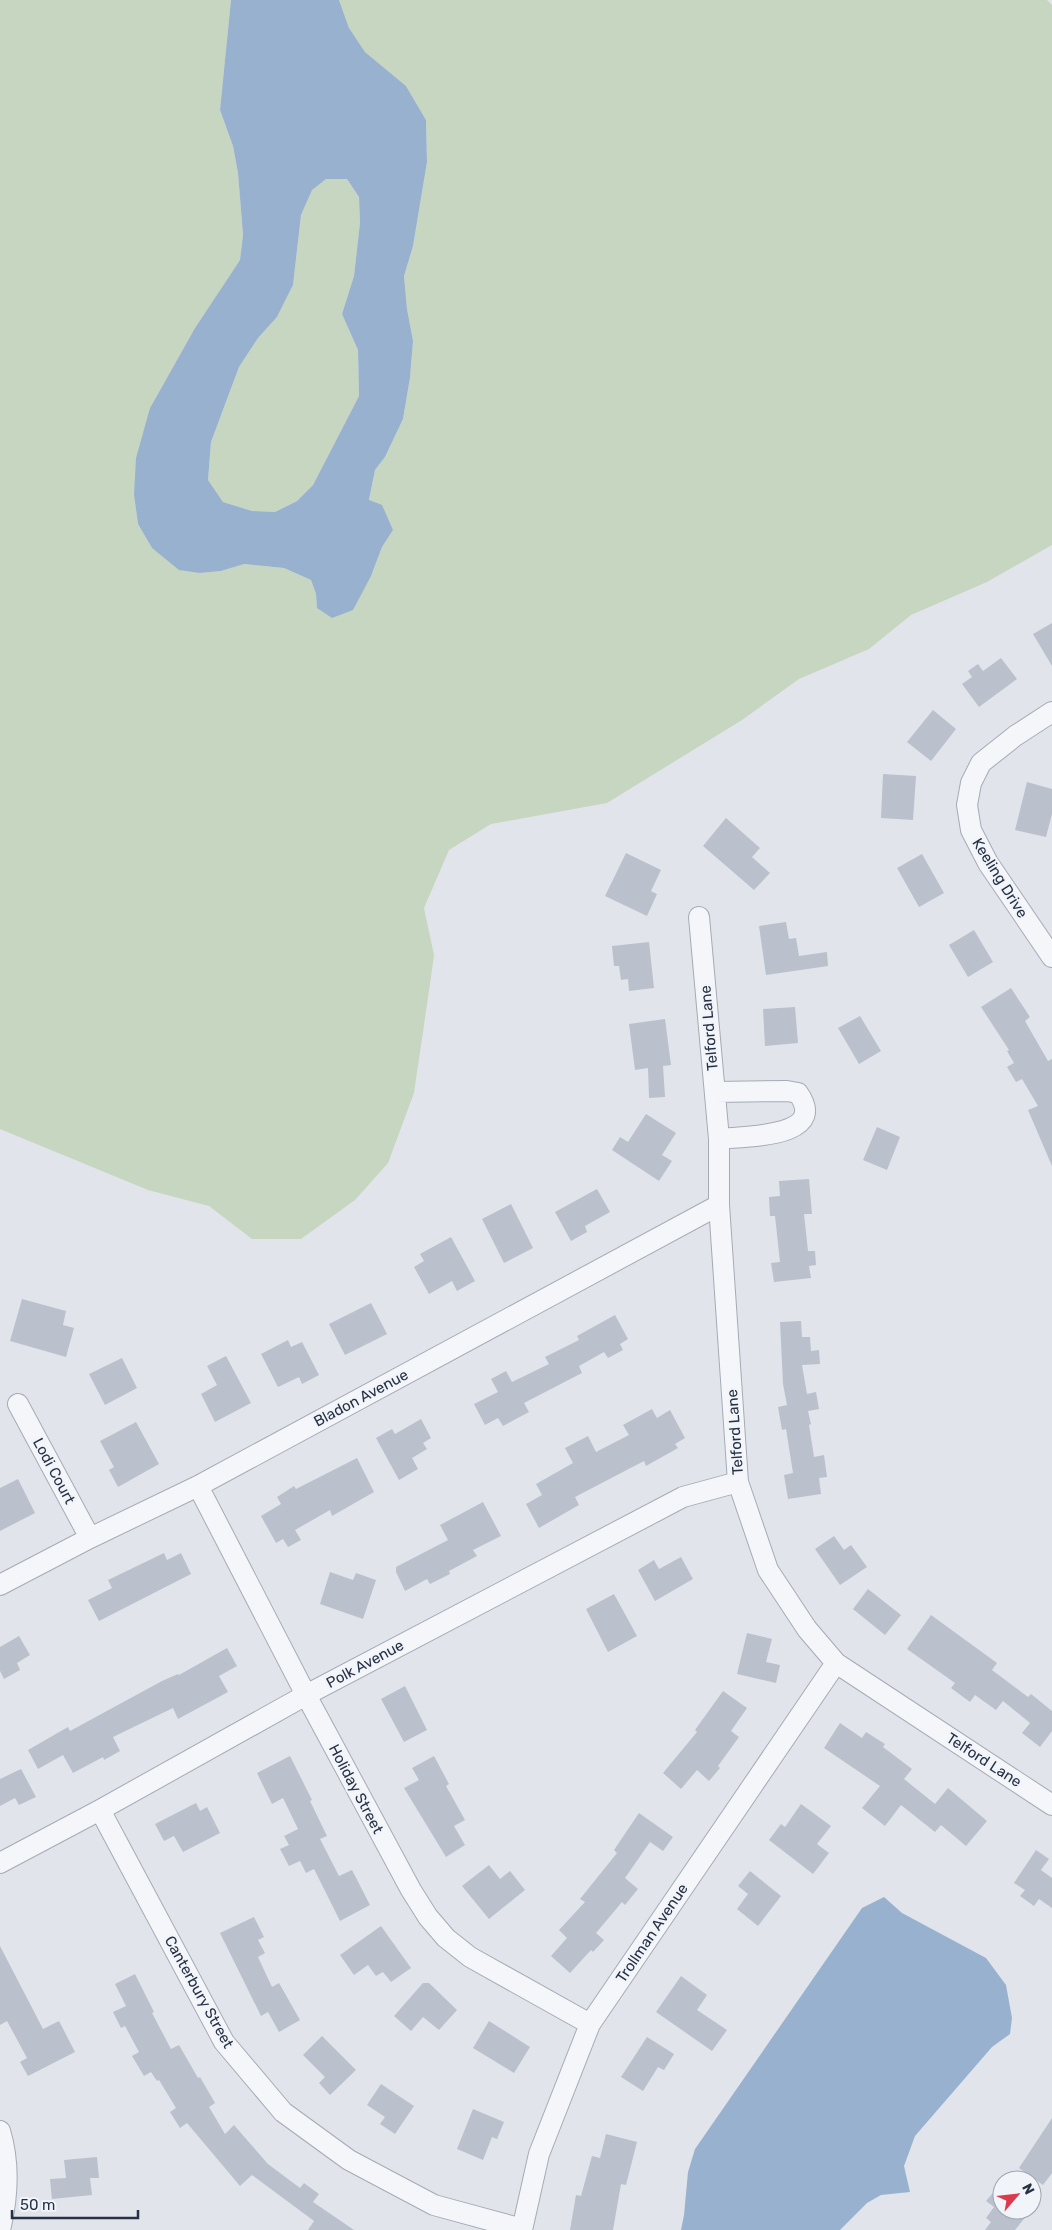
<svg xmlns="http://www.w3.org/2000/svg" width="1052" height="2230" viewBox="0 0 1052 2230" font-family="Rubik,sans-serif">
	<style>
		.green { fill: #c6d6c1 }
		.water { fill: #98b1cf; fill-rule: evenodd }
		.building { fill: #bac0cc }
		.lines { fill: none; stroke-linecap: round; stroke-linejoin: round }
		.street-casing { stroke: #a5abb6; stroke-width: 22 }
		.street { stroke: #f4f6f9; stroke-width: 20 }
		.labels { text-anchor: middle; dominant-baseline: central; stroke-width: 4.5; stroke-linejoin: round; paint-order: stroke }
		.street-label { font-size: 15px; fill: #273145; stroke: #f1f4f8 }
	</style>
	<rect width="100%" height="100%" fill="#e1e5eb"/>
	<path class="green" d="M0 0H231L220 110 233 146 238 173 243 235 240 260 195 328 150 408 134 495 138 524 152 548 200 573 221 571 243 564 284 568 311 580 316 594 317 608 371 576 382 547 393 530 369 501 375 470 385 457 403 419 410 378 413 341 407 309 404 276 413 246 427 162 426 120 406 86 365 52 349 28 339 0H1047L1052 5V545L987 582 911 615 869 649 799 679 742 720 607 803 491 824 449 850 424 908 434 955 430 984 414 1093 388 1163 355 1200 301 1239H252L209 1206 148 1190 0 1129Z
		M326 179H347L359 197 360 223 354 276 342 314 358 350 359 396 313 485 297 501 275 512 252 511 223 502 208 480 211 442 239 367 258 338 277 317 293 285 301 215 312 189Z"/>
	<path class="water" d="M231 0H339L349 28 365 52 406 86 426 120 427 162 413 246 404 276 407 309 413 341 410 378 403 419 385 457 375 470 369 500 382 505 393 530 382 547 371 576 353 610 332 618 317 608 316 594 311 580 284 568 244 564 221 571 200 573 179 570 152 548 138 524 134 495 136 458 150 408 195 328 240 260 243 235 238 173 233 146 220 110ZM326 179H347L359 197 360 223 354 276 342 314 358 350 359 396 313 485 297 501 275 512 252 511 223 502 208 480 211 442 239 367 258 338 277 317 293 285 301 215 312 190Z
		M884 1897 902 1913 986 1958 1006 1985 1012 2018 1010 2034 992 2047 915 2136 904 2166 910 2192 881 2195 867 2203 840 2230H681L684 2215 688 2172 695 2149 862 1908Z"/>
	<path class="building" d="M1052 623V666L1033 634Z
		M1001 658 1017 679 979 707 962 684 972 677 968 671 978 664 983 671Z
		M933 710 956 729 931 761 907 742Z
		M883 774 916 776 913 820 881 818Z
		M1027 782 1052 789V814L1046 837 1015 830Z
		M726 818 760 848 752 857 770 873 754 890 703 846Z
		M626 853 661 870 651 891 657 894 647 916 605 896Z
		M922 854 944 893 919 907 897 868Z
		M786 922 789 939 796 938 799 956 827 952 828 966 766 975 759 926Z
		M974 930 993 962 968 977 949 945Z
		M649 942 654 988 629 991 628 979 621 980 619 966H614L612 946Z
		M1011 988 1030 1017 1025 1021 1048 1061 1052 1059V1166L1028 1110 1038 1106 1022 1079 1016 1082 1007 1067 1014 1063 1007 1051 1009 1050 981 1007Z
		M795 1007 798 1043 765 1046 763 1009Z
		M860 1016 881 1051 859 1064 838 1028Z
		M665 1019 671 1065 663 1066 665 1097 649 1098 648 1068 635 1070 629 1024Z
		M646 1114 676 1133 662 1155 672 1161 659 1181 612 1150 620 1137 628 1142Z
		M877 1127 900 1137 887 1170 863 1160Z
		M809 1179 812 1214H804L808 1251H815L816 1265 809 1266 811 1278 774 1282 771 1263 780 1262 775 1216H770L769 1197 780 1196 779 1181Z
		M597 1189 610 1212 585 1226 587 1232 571 1241 555 1212Z
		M511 1204 533 1248 504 1263 482 1219Z
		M451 1237 475 1281 457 1291 452 1281 429 1294 414 1267 424 1261 420 1254Z
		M22 1299 66 1311 63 1325 74 1328 66 1357 10 1341Z
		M371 1303 387 1334 345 1355 329 1324Z
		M615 1315 628 1339 620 1344 623 1350 608 1358 604 1352 579 1366 582 1373 524 1403 529 1412 503 1426 498 1418 485 1425 474 1404 498 1392 491 1379 506 1371 512 1382 549 1364 545 1357 579 1340 577 1336Z
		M801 1321 802 1337H810L811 1351 819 1350 820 1364 802 1365 807 1394 816 1392 819 1409 808 1411 811 1424 809 1425 814 1457 824 1455 827 1477 819 1478 821 1494 788 1499 784 1475 793 1473 786 1429 782 1430 778 1407 787 1405 783 1384 780 1322Z
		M288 1340 291 1347 302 1342 319 1375 302 1384 299 1377 278 1387 261 1354Z
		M226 1356 251 1403 215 1422 201 1394 217 1385 207 1366Z
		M122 1358 137 1388 105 1405 89 1374Z
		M652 1409 657 1418 670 1410 685 1438 675 1444 678 1448 646 1466 644 1461 575 1497 579 1505 539 1528 526 1504 542 1495 536 1484 573 1463 565 1448 588 1436 596 1452 629 1435 623 1425Z
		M421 1419 431 1438 423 1443 427 1449 412 1458 418 1469 399 1480 376 1438 392 1429 395 1434Z
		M136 1422 159 1464 118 1487 109 1470 114 1467 100 1441Z
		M357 1458 374 1492 332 1516 330 1510 295 1530 301 1540 288 1547 283 1539 276 1543 261 1516 281 1504 277 1497 294 1486 296 1489Z
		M18 1479 35 1513 0 1531V1488Z
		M483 1502 501 1536 473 1550 477 1556 449 1571 450 1574 430 1584 427 1579 405 1591 396 1572V1567L448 1540 440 1525Z
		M834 1536 844 1550 851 1545 867 1567 840 1585 815 1549Z
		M164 1553 167 1560 181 1553 191 1574 99 1621 88 1600 112 1588 108 1580Z
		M681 1557 693 1579 655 1601 638 1570 654 1560 659 1569Z
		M330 1572 353 1580 356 1573 376 1580 363 1619 320 1604Z
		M868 1589 901 1615 885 1635 853 1609Z
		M614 1594 637 1636 608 1652 586 1609Z
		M931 1615 997 1663 992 1670 1028 1697 1031 1694 1052 1711V1731L1040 1747 1022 1733 1030 1723 1003 1701 996 1710 975 1695 970 1702 951 1688 955 1683 907 1649Z
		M747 1633 772 1639 766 1662 780 1665 776 1683 737 1674Z
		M19 1636 30 1655 17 1663 20 1670 4 1679 0 1671V1647Z
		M227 1648 237 1666 219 1676 228 1692 178 1719 173 1708 113 1737 120 1751 104 1760 103 1757 73 1773 63 1755 38 1769 28 1750 68 1727 70 1731 162 1681 178 1674 179 1675Z
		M405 1686 427 1730 404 1742 381 1699Z
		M723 1691 747 1708 731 1731 739 1737 718 1766 720 1768 709 1781 697 1770 681 1789 663 1773 697 1732 695 1730Z
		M840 1723 862 1738 866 1732 885 1744 883 1747 912 1769 904 1779 935 1804 948 1788 987 1821 966 1846 941 1825 935 1832 901 1805 885 1826 862 1808 880 1786 824 1748Z
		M290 1756 312 1800 310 1801 327 1836 320 1839 339 1876 352 1870 370 1905 340 1921 314 1869 306 1873 300 1861 289 1866 280 1849 289 1845 284 1836 298 1829 283 1798 272 1804 257 1773Z
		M434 1756 449 1784 446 1786 465 1820 454 1826 465 1845 446 1857 404 1788 419 1780 412 1768Z
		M21 1769 36 1797 19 1805 15 1798 0 1806V1779Z
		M196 1803 200 1811 207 1807 220 1833 183 1852 174 1836 164 1841 155 1824Z
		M801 1804 831 1826 817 1844 829 1853 813 1874 769 1840 781 1824 785 1827Z
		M639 1813 673 1837 663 1851 650 1842 625 1878 638 1889 625 1905 622 1902 596 1933 604 1940 593 1952 591 1950 570 1973 551 1956 567 1938 559 1930 585 1902 580 1899 617 1853 614 1850Z
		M1036 1850 1049 1859 1041 1870 1052 1878V1908L1039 1899 1034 1906 1020 1896 1025 1890 1014 1883Z
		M489 1865 500 1879 510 1871 525 1890 489 1919 462 1886Z
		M750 1871 781 1896 758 1926 737 1909 748 1894 738 1886Z
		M254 1917 264 1937 258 1940 265 1953 258 1957 272 1987 279 1983 300 2020 279 2032 268 2012 261 2016 220 1933Z
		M381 1926 411 1968 391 1982 383 1972 376 1976 368 1965 354 1975 340 1955Z
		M0 1946 43 2029 59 2021 75 2052 28 2076 20 2062 27 2058 7 2021 0 2025Z
		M135 1974 154 2012 152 2013 171 2049 179 2045 198 2078 200 2077 215 2103 209 2107 225 2134 234 2125 268 2164 300 2188 304 2183 319 2194 313 2202 354 2230H308L314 2221 252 2175 240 2186 187 2123 180 2128 170 2112 176 2108 159 2080 157 2081 151 2072 144 2076 132 2056 139 2052 125 2026 121 2028 113 2012 126 2006 115 1984Z
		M681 1976 707 1995 697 2010 727 2030 712 2051 656 2012Z
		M423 1983H429L457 2010 439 2030 423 2017 411 2031 394 2016Z
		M489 2021 530 2047 514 2073 473 2048Z
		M322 2036 356 2070 330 2095 319 2083 325 2077 303 2055Z
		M647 2037 674 2054 664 2070 658 2067 643 2091 621 2077Z
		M381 2084 414 2106 395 2134 380 2124 385 2117 367 2105Z
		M473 2109 504 2122 497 2139 492 2137 483 2160 457 2149Z
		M1052 2118V2173L1043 2185 1019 2168Z
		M606 2134 637 2142 626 2185 621 2184 613 2230H570L576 2195 581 2196 592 2156 600 2158Z
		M97 2157 99 2178H90L92 2195 52 2199 50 2179 66 2178 64 2160Z
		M1002 2182V2210H1031L1015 2230H985L991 2222 986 2218 994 2207 986 2201Z"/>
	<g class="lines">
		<defs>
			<path id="street" d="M1052 712 1015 736 981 763 971 783 967 805 971 830 988 863 1052 957
				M699 917 719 1139V1205L738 1482 768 1570 807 1629 836 1663 1052 1805
				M715 1092 787 1091 798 1093C830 1138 745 1136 719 1139
				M18 1404 90 1538
				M198 1486 306 1695 411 1890 428 1917 446 1938 470 1957 590 2024
				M0 1585 90 1538 198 1486 719 1205
				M100 1810 224 2042 283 2112 349 2160 434 2205 522 2229
				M0 1863 100 1810 306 1695 683 1497 738 1482
				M0 2131C10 2164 8 2197 0 2230
				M522 2230 539 2154 590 2024 836 1663"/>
		</defs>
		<use href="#street" class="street-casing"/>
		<use href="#street" class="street"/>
	</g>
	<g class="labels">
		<g class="street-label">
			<text transform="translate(1000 878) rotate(58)">Keeling Drive</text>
			<text transform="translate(709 1028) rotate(-95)">Telford Lane</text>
			<text transform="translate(361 1398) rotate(-28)">Bladon Avenue</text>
			<text transform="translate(735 1432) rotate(-94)">Telford Lane</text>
			<text transform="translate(54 1471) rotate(62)">Lodi Court</text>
			<text transform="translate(365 1664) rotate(-28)">Polk Avenue</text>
			<text transform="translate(984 1760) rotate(33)">Telford Lane</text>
			<text transform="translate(356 1789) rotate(62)">Holiday Street</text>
			<text transform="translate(652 1933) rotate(-56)">Trollman Avenue</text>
			<text transform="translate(199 1992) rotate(61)">Canterbury Street</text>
		</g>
	</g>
	<g transform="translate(1017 2195) rotate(62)"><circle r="24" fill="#f1f4f8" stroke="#a0a6b0"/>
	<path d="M0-4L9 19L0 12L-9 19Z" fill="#dd394c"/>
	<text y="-8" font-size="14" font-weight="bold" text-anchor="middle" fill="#273145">N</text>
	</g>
	<path d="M12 2210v8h126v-8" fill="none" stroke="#273145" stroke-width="2.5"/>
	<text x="20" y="2210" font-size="15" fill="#273145" stroke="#f1f4f8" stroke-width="4" paint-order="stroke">50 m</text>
</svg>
